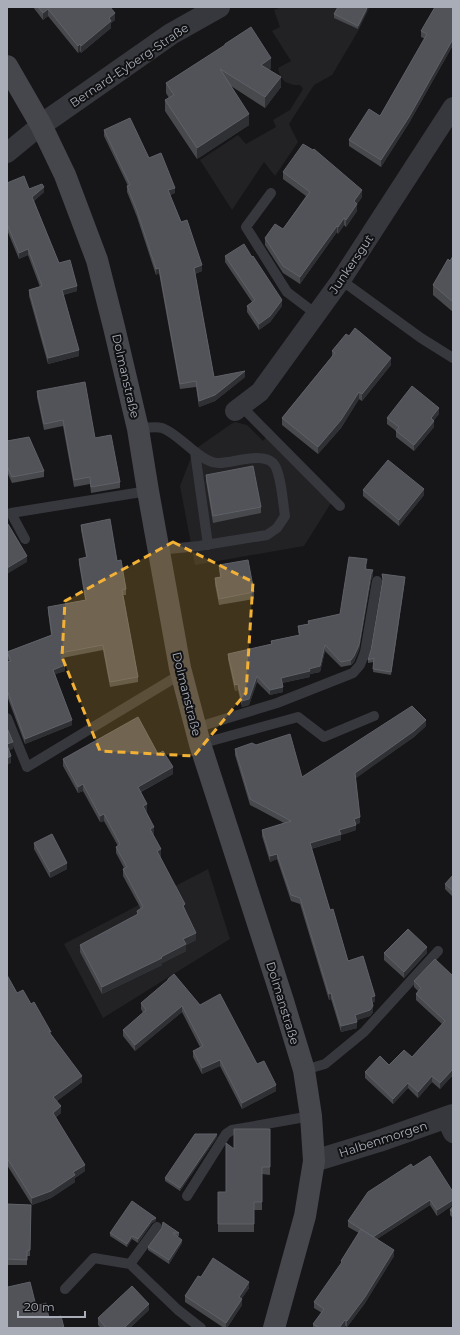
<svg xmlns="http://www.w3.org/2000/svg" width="460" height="1335" viewBox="0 0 460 1335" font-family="Montserrat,sans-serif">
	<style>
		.built { fill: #222225 }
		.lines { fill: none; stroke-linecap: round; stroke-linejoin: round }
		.service { stroke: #37383d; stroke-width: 10 }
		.minor { stroke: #37383d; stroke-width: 20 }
		.tertiary { stroke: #37383d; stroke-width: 22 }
		.secondary { stroke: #45474d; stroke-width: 22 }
		.wall { fill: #47494d }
		.shaded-wall { fill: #2f3033 }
		.building { fill: #525359; stroke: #5f6168 }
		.marked { fill: #f2b134; fill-opacity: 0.2; stroke: #f2b134; stroke-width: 3; stroke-dasharray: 8 5; stroke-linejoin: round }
		.labels { text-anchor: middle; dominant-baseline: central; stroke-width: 4; stroke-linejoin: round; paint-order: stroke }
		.street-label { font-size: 12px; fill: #a8adb8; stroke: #111113 }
	</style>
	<rect width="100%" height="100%" fill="#161618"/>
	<path class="built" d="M282 7H370L357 33 332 75 314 85 289 124 298 142 275 176 264 162 232 210 200 160 238 135 246 144 276 127 273 120 290 110 303 89 300 85H294L285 82 280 76 278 68 291 61 272 31 280 27 274 10Z
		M235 422 247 425 263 441 267 437 331 503 304 546 195 565 180 486 194 450 231 424Z
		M208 869 230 939 103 1018 64 944Z"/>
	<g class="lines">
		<path class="service" d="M271 193 246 227 287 292 316 314
			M341 280 421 338 453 358
			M241 406 340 506
			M138 429C145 428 155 426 162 428 180 434 201 464 219 463 234 463 261 452 273 463 281 471 283 504 285 516L277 528 267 535 199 546 158 550
			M195 452 208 545
			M25 539 11 513 148 491
			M7 718 27 767 181 674
			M195 728 277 703 353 673 360 665 365 652 377 581
			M200 744 298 717 324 737 374 716
			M304 1070 325 1064 364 1032 438 951
			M187 1196 226 1134 232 1130 311 1116
			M130 1264 178 1310 201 1328
			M65 1289 94 1258 130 1264 157 1227"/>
		<path class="minor" d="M7 153 41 125
			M235 411 260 392 341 280 453 107
			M446 1118 453 1133"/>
		<path class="tertiary" d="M41 125 171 34 219 7
			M314 1161 379 1141 453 1115"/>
		<path class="secondary" d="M7 66 41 125 65 175 97 260 114 327 138 429 148 491 180 668 200 744 283 1001 304 1070 311 1116 314 1161 305 1216 274 1328"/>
	</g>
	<path class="wall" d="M33 7H110L115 20 111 23V28L81 53 80 51 78 53 48 16 43 20Z
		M453 7V45L409 123 381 167 349 146V140L380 116 425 39 421 37V31Z
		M367 11 358 29 334 18V14Z
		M225 44 271 68 269 70 281 87 265 108 231 86 249 125 197 159 165 111V100L169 98 166 93V83L225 46Z
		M104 130 149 158 175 193 170 195 202 271 195 274 214 377H245L215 401 199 407 196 387 180 389 159 273 156 275 137 217 127 192V186H128L104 136Z
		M283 172 362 197 357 204V211L346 227 344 225 338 234 337 232 300 284 283 273 265 245V238L283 229 306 196 283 179Z
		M7 183 29 189 44 192 34 201 59 263 77 291 63 295 79 356 48 364 29 296V290L40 287 28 255 19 259 7 230Z
		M225 256 282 306 270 322 259 330 247 312V306L252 302 225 262Z
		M453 256V312L433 295V285Z
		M332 351 391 365 362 401 359 399 341 428 318 454 282 425V418L332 356Z
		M37 391 95 438 120 482V488L91 493 90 484 74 487 63 426 44 430 37 397Z
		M439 414 433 421 434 427 414 451 396 437V431L387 424V418Z
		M7 441 44 471V477L12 483 7 472Z
		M206 475 261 507V513L213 523 206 481Z
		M363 490 424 495 399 526 363 496Z
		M81 525 117 561 126 589V595H123L138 677V682L110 687 103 650 62 658 65 671 55 674 72 725 25 744 7 696V662L9 661 7 658V652L51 635 48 612V607L85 600 79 564V559L86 557 81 530Z
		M219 565 254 592V599L219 605 215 584V578L220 577Z
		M367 565 366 569 373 576 371 580 359 650 354 662 351 665 341 667 325 651 320 672 310 674V677L282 683 283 692 270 695 257 682 249 705 242 707 238 690 235 691 228 659V654L271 644V641L299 635 298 632V626L308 624V621L340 614Z
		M382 574 405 580 391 675 373 672 374 662 368 663V660L371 650 383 581Z
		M426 726 414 737 355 778 360 823 356 824V830L341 835V840L311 849 330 910 348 961 375 1002H372L373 1012 370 1016 357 1020V1028L341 1032 331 999 329 1000 300 904 291 901 277 859 270 862 262 836V830L284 823 250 805 235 755V749L302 777Z
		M158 754 173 774 141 792 147 810 146 811 154 833 153 834 161 856 160 857 185 909 196 940 186 945V951L162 963V965L102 994 80 952V945L137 915V911L141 909 123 876V869L124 868 116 853V847L118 846 104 821 100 822 83 791 78 793 63 766V759Z
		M34 843 67 869 50 878 34 849Z
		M453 875V897L445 889V884Z
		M384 953H427L404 978 384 960Z
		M7 975 17 993 31 1004 82 1082 57 1101 61 1113 56 1117 85 1171 75 1178V1182L51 1198 32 1205 7 1165Z
		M453 976V1075L440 1089 432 1082 418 1098 408 1088 393 1104 365 1078V1072L389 1065 412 1057 442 1024 416 1000V994L418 991 414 987V981Z
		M168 979 200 1005 257 1064 276 1091 242 1109 220 1066 202 1074 193 1057V1051L200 1047 182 1012 135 1051 123 1036V1030L143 1013 141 1009V1003L168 980Z
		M270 1129V1175L262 1174V1210H254V1232H218V1192H226L234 1149Z
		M217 1137 180 1191 165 1181V1178Z
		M413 1167 453 1192V1205L437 1216 430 1205 377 1239 394 1256 365 1303 347 1327 345 1326 344 1328H313V1324L322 1313 314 1308V1302L341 1264V1261L359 1233 348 1227V1221Z
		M7 1204 31 1205 30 1256H27V1265H7Z
		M453 1206V1218L450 1215V1210Z
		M156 1221 152 1223 138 1243 132 1239 127 1247 110 1236V1233Z
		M162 1228 179 1233V1236H177L182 1243 169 1264 148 1250V1247Z
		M201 1277 249 1288 241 1299 242 1305 227 1328H224L185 1302V1296Z
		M149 1310 130 1328H101L98 1325V1318Z"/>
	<path class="shaded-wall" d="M367 8V11L358 29V26Z
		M48 9V16L43 20V13Z
		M115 13V20L111 23V28L81 53V46L109 18Z
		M453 39V45L409 123 381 167V160Z
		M80 44V51L78 53V46Z
		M271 58V68L261 75V65Z
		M281 77V87L265 108V97Z
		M249 114V125L197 159V148Z
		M44 187V192L32 203V197Z
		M175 188V193L168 196V190Z
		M362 190V197L357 204V211L346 227V220L354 201Z
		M344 218V225L338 234V227Z
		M337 226V232L300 284V277Z
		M28 249V255L19 259V253Z
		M202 265V271L194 274V268Z
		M159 268V273L156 275V269Z
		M77 286V291L62 295V290Z
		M282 300V306L270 322 259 330V324Z
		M79 350V356L48 364V358Z
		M391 358V365L362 401V394Z
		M245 371V377L215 401 199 407V401Z
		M359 392V399L341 428 318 454V447Z
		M439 408V414L431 424V418Z
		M434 421V427L414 451V445Z
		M424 489V495L399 526V520Z
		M27 556V562L7 574V568Z
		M373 570V576L371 580 359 650 354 662 351 665V660L371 574Z
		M405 577V580L391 675V672Z
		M325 645V651L320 672 310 674V677L281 683V678L309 669Z
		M65 665V671L53 675V670Z
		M257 676V682L249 705 242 707V701Z
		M238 684V690L235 691V685Z
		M283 687V692L270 695V690Z
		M72 720V725L25 744V739Z
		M426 720V726L414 737 355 779V773Z
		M13 742V749L7 751V744Z
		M11 756V763L7 765V758Z
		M173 767V774L138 793V787Z
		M83 784V791L78 793V787Z
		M147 804V810L143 813V806Z
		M104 814V821L100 822V816Z
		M360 817V823L354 825V819Z
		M356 825V830L341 835V840L310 849V843L339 830Z
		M154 827V833L150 836V829Z
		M161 849V856L157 858V851Z
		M277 854V859L270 862V856Z
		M67 863V869L50 878V872Z
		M196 933V940L186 945V951L162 963V965L102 994V987L161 957 183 939Z
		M427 947V953L404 978V972Z
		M331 993V999L329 1000V994Z
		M375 996V1002L371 1003V997Z
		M182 1006V1012L135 1051V1045Z
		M373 1006V1012L370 1016 355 1021V1015Z
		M357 1022V1028L341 1032V1026Z
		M220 1060V1066L202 1074V1068Z
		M453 1069V1075L440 1089V1083Z
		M82 1076V1082L53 1104V1097Z
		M432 1076V1082L418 1098V1092Z
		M408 1083V1088L393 1104V1099Z
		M276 1085V1091L242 1109V1103Z
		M61 1106V1113L53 1120V1113Z
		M217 1134V1137L180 1191V1188Z
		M85 1165V1171L75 1178V1182L51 1198 32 1205V1198Z
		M430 1200V1205L372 1242V1237Z
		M453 1200V1205L437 1216V1210Z
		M156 1218V1221L152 1223 138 1243V1239L152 1220Z
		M132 1236V1239L127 1247V1244Z
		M182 1240V1243L169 1264V1260Z
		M394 1250V1256L365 1303 347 1327V1321Z
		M249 1282V1288L239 1303V1297Z
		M242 1299V1305L227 1328H226V1323Z
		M149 1304V1310L130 1328H124Z
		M345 1320V1326L344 1328H339Z"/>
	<path class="building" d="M38 7H110L115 13 109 18 111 21 81 46 80 44 78 46 48 9 43 13Z
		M338 7H364L367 8 358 26 334 14Z
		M435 7H453V39L409 117 381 160 349 140 369 109 380 116 427 34 421 31Z
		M251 27 271 58 261 65 281 77 265 97 220 69 249 114 197 148 165 100 174 95 166 83 225 45V44Z
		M130 118 149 158 161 153 175 188 168 190 181 222 187 220 202 265 194 268 214 377 245 371 215 395 199 401 196 381 180 384 159 268 156 269 137 211 127 186 130 185 104 130Z
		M303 144 313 150 314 149 362 190 354 201 357 204 346 220 344 218 338 227 337 226 300 277 283 266 265 238 275 224 283 229 310 192 283 172Z
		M24 176 29 189 42 184 44 187 32 197 59 263 70 260 77 286 62 290 79 350 48 358 29 290 42 286 28 249 19 253 7 224V183Z
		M244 244 252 257 253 256 282 300 270 316 259 324 247 306 255 300 225 256Z
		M453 256V302L433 285 448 259 450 261Z
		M355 328 391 358 362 394 359 392 341 420 318 447 282 418 335 353 332 351 346 334 349 336Z
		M85 382 95 438 111 435 120 482 91 487 90 477 74 480 63 420 44 424 37 391Z
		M412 386 439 408 431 418 434 421 414 445 396 431 399 427 387 418Z
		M29 437 44 471 12 477 7 466V441Z
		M388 460 424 489 399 520 363 490Z
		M253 466 261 507 213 516 206 475Z
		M110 519 117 561 121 560 126 589 122 590 138 677 110 682 103 645 60 653 65 665 53 670 72 720 25 739 7 690V662L11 661 7 652 52 635 48 607 86 600 79 559 87 557 81 525Z
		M8 524 27 556 7 568V525Z
		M349 557 367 559 365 569 373 570 371 574 359 645 354 656 351 660 341 662 325 645 320 666 309 669 310 671 281 678 283 687 270 690 257 676 249 699 242 701 238 684 235 685 228 654 272 644 271 641 300 635 298 626 309 624 308 621 340 614Z
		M248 560 254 592 219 599 215 578 221 577 219 565Z
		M382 574 405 577 391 672 373 669 374 658 368 660 371 650 383 579Z
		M412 706 426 720 414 731 355 773 360 817 354 819 356 825 339 830 341 834 310 843 330 910 333 909 348 961 363 956 375 996 371 997 373 1006 370 1010 355 1015 357 1022 341 1026 331 993 329 994 300 898 291 895 277 854 270 856 262 830 291 821 250 799 235 749 252 743 256 745 290 734 302 777Z
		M138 717 158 754 163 751 173 767 138 787 147 804 143 806 154 827 150 829 161 849 157 851 185 904 183 906 196 933 183 939 186 944 161 957 162 958 102 987 80 945 138 914 137 911 143 907 123 869 127 867 116 847 120 844 104 814 100 816 83 784 78 787 63 759Z
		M7 728 13 742 7 744Z
		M7 745 11 756 7 758Z
		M52 834 67 863 50 872 34 843Z
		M453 875V891L445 884Z
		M408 929 427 947 404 972 384 953Z
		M435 959 453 976V1069L440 1083 432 1076 418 1092 408 1083 393 1099 365 1072 380 1056 389 1065 404 1050 412 1057 445 1021 416 994 421 988 414 981Z
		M174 974 200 1005 220 994 257 1064 264 1061 276 1085 242 1103 220 1060 202 1068 193 1051 203 1046 182 1006 135 1045 123 1030 146 1010 141 1003 168 980V979Z
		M7 975 17 993 23 990 31 1004 34 1002 51 1032H49L82 1076 53 1097 61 1106 53 1113 85 1165 73 1172 75 1175 51 1191 32 1198 7 1158V1145L8 1144 7 1142Z
		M234 1129H270V1167H262V1202H254V1224H218V1192H226V1143L234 1149Z
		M195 1134H217L180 1188 165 1178Z
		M430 1156 453 1192V1200L437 1210 430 1200 373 1237 348 1221 368 1192 411 1164 413 1167Z
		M132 1201 156 1218 152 1220 138 1239 132 1236 127 1244 110 1233Z
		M7 1204 31 1205 30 1250 27 1251V1260L7 1259Z
		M453 1206V1213L450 1210Z
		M163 1222 179 1233H173L182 1240 169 1260 148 1247 162 1228Z
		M361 1229 394 1250 365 1297 347 1321 345 1320 339 1328H319L313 1324 324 1309 314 1302 342 1262 341 1261Z
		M213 1258 249 1282 239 1297 242 1299 226 1323 185 1296 198 1276 201 1277Z
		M30 1282 36 1306 46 1303 49 1319 61 1316 64 1328H7V1288L8 1287Z
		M132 1286 149 1304 124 1328H106L98 1318Z"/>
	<path class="marked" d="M173 542 253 582 246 693 194 756 100 751 62 657 65 601Z"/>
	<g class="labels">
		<g class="street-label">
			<text transform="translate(129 65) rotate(-34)">Bernard-Eyberg-Straße</text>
			<text transform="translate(351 264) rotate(-56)">Junkersgut</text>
			<text transform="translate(126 376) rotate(77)">Dolmanstraße</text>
			<text transform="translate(187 694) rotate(76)">Dolmanstraße</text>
			<text transform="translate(283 1003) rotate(73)">Dolmanstraße</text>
			<text transform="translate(383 1139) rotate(-18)">Halbenmorgen</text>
		</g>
	</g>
	<rect width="460" height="1335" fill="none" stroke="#a8adb8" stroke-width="16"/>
	<path d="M18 1311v6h67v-6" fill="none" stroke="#a8adb8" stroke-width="2"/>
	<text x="24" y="1311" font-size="12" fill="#a8adb8" stroke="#111113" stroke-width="3" paint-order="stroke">20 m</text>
</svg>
